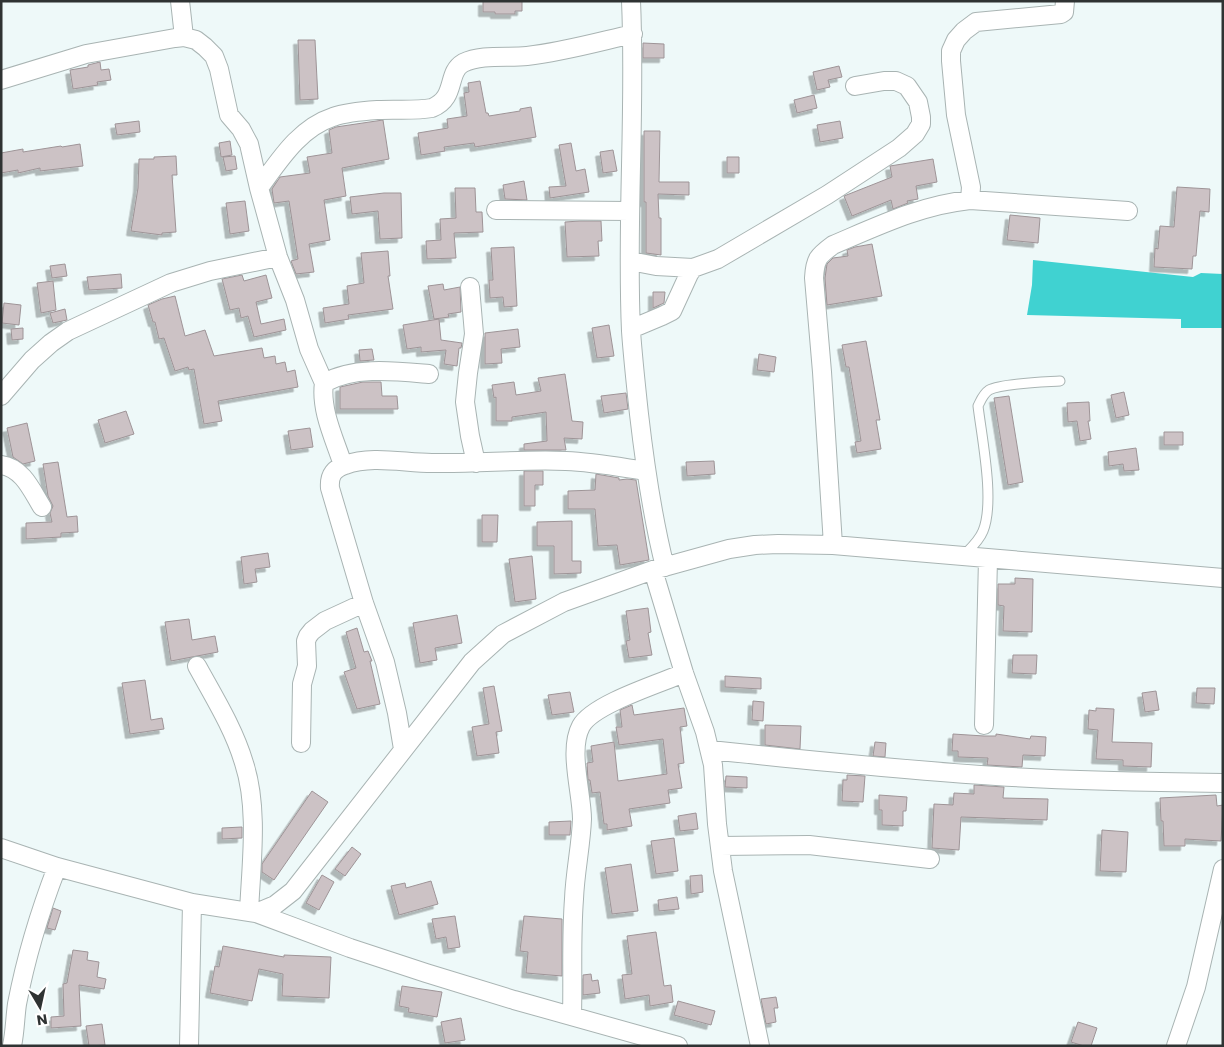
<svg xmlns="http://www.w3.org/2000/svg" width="1224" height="1047" viewBox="0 0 1224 1047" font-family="Poppins,sans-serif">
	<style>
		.forest { fill: #40d2d1 }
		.building { fill: #ccc2c5; stroke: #9e9497; filter: url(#shadow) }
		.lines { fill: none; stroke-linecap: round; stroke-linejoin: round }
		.lane-casing { stroke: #a9b4b3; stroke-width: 11 }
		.street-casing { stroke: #a9b4b3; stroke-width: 20 }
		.lane { stroke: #fff; stroke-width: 9 }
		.street { stroke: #fff; stroke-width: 18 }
	</style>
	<defs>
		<filter id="shadow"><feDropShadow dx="-4.5" dy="4.5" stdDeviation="0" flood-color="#0004"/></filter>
	</defs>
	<rect width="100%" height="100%" fill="#eef9f9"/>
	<path class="forest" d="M1033 260 1193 277 1201 273 1223 274V328H1181V319L1027 315 1032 285Z"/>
	<path class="building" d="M483 1H522V11H515V14H495V12H483Z
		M298 40H315L318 99 300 100Z
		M643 43 664 44V58H643Z
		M100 62 101 70 109 69 111 80 97 82 98 85 73 89 70 70 88 67V65Z
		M839 66 842 77 828 80 830 87 817 90 813 72Z
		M480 81 486 113H488L489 116 520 111V109L531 107 536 137 475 147 474 143 444 147 445 151 421 155 418 133 448 128 447 119 467 116 464 93 469 92 468 83Z
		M814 95 817 108 797 113 794 100Z
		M383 120 389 159 342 168 346 196 324 200 330 240 309 244 314 272 296 274 291 261 298 259 289 201 274 203 272 189 280 177 310 173 307 157 332 153 329 130 336 127Z
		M139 121 140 132 117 135 115 124Z
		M840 121 843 138 820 142 817 125Z
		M644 131H660L659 182H689V195L658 194 659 218H661V255L646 253V202H644Z
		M230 141 232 155 221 157 219 143Z
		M571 143 576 171 585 169 589 192 550 198 549 187 566 186 559 145Z
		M80 144 83 166 40 171V168L18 173V170L1 173V153L23 149V152L61 146 62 147Z
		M613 150 617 171 603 173 600 152Z
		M176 156 177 175H172L176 232 162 233V235L131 231 138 188 139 159H154V157Z
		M235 156 237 169 226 171 223 157Z
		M727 157H739V173H727Z
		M933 159 937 182 916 186 918 199 907 201 908 203 893 209 891 200 852 216 844 196 892 177 890 166Z
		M524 181 527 200 505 199 503 185Z
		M1177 187 1210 189 1209 212 1200 211 1196 256H1193L1192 269 1154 267 1155 248 1158 249 1160 226 1174 227Z
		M455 188H475L476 212H482L483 232 454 233 456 258 427 259 426 241 441 240 440 219 456 218Z
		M384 193H401L402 238 380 239 378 211 352 214 350 197Z
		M245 201 249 231 230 234 226 203Z
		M1010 215 1040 218 1038 243 1007 240Z
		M580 221H601L602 241H598L599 256 567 257 565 222Z
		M872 244 882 296 827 305 825 278 827 264 833 258 848 256 847 250 855 247Z
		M514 247 517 306 504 307 503 297 490 298 489 280H493L491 248Z
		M388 251 390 276H388L393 309 348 315 349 319 325 323 323 308 349 304 347 286 364 283 361 253Z
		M65 264 67 276 52 278 50 266Z
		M121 274 122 288 89 290 87 277Z
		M242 275 244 281 266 275 272 298 256 302 261 324 284 319 286 330 254 337 248 316 241 318 239 308 230 310 222 279Z
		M53 281 56 310 41 313 37 283Z
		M443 284 444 290 460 287 461 312 448 314 449 317 434 319 428 286Z
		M653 292H665L664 303 653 308Z
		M175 296 185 336 205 330 214 356 262 348 264 358 275 356 276 364 285 362 287 372 295 370 298 387 218 401 222 421 204 424 194 369 189 370 188 367 175 371 164 338 159 339 155 322H153L148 305 162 299Z
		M4 303 21 305 19 325 2 323Z
		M65 309 67 320 53 323 50 313Z
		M439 319 441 340 462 343 461 348H459L457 366 444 364 446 350 421 352V347L407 349 403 325Z
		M609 325 614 356 597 358 592 328Z
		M23 328V339L12 340 11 329Z
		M518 329 520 347 501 349 502 363 485 364V333Z
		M866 341 880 420H876L881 449 857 453 855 442 861 441 849 367H846L842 345Z
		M372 349 374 360 360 361 359 350Z
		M759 354 776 357 774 372 757 370Z
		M565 374 572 421 583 422 582 439 564 438 566 450H524V444L547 441 546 412 512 417V421H496V397L494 398 492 385 514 382 516 395 541 391 538 378Z
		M363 382H381L382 396H397L398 409H340V387Z
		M1124 392 1129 415 1116 418 1111 395Z
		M626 393 628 409 604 413 601 396Z
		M1009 396 1023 482 1008 485 994 398Z
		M1089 402 1090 421H1088L1091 439 1080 441 1077 421 1068 422 1067 403Z
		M126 411 134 434 105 443 98 420Z
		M27 423 35 461 23 464 13 457 7 428Z
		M310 428 313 447 291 450 288 431Z
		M1164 432H1183V445H1164Z
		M1136 448 1139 470 1124 471 1123 464 1109 466 1108 452Z
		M714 461 715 474 687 476 686 462Z
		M58 462 67 517 77 516 78 532 61 533V537L26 539V523L52 522 50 513 53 506 48 496 43 464Z
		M524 471H543V485H535V506H524Z
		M596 474 619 478V480L627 479 636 480 649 560 620 565 617 545 598 546 595 509H568V491L595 490Z
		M482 515H498L497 542H482Z
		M572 521V561H581V573L554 574V546H537V522Z
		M268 553 270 567 255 569 257 582 244 584 241 557Z
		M532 556 536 599 515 602 509 559Z
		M1015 578 1033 579 1032 632 1003 631 1004 606 998 605V584H1015Z
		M648 608 651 632 648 633 652 655 629 658 626 641 630 640 626 611Z
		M457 615 462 643 435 648 437 660 420 663 413 623Z
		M189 619 192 640 215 636 218 652 171 661 165 622Z
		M357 628 364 652 368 651 372 661H370L380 704 357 709 344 672 356 668 346 632Z
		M1013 655H1037L1036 674 1012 673Z
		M725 676 761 678V689L725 687Z
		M145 680 151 720 162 718 164 729 130 734 122 683Z
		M494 686 502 731 496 732 499 753 477 756 472 727 489 724 483 688Z
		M1197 688H1215L1214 704 1196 703Z
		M1156 691 1159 710 1145 712 1142 693Z
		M570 692 574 712 552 715 548 695Z
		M753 701 764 702 763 721 752 720Z
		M632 705 634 715 684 708 687 726 680 727 684 763 678 764 682 788 668 790 670 803 629 809 632 826 607 830V824H604L600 792 592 793 590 780H588L587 763 593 762 591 746 614 742 618 781 667 774 663 739 619 745 616 727H622L620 710Z
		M1096 708 1114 709 1112 742 1152 743 1151 767 1123 766V760L1096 759 1098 730 1088 729 1089 710 1096 711Z
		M765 725 801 726 800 749 765 745Z
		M953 734 984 736H996V734L1030 739 1031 736 1046 737 1045 756 1023 755 1022 767 987 765 988 758 958 757V751H952Z
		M875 742 886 743 885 757 873 756Z
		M847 775 865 776 863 802 842 801 843 780H847Z
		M726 776 747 777V788L725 787Z
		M974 785 1004 787 1003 798 1048 799 1047 820 961 817 959 850 932 848 934 804 953 805 954 793 974 794Z
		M312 791 328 802 274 880 262 872V864Z
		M879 795 907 797 906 811H903V826L882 825V810H879Z
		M1216 795 1217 806 1223 805 1221 841 1185 839V846H1164L1163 821H1161L1160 798Z
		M696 813 698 829 680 831 678 816Z
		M571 821 570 835H549V822Z
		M242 827V838L222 839V828Z
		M1102 830 1128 832 1126 872 1100 871Z
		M674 838 678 871 656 874 651 841Z
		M352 847 361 854 345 876 335 869Z
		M631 864 638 911 612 914 605 868Z
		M322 875 334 882 319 910 306 903Z
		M702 875 703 892 691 894 690 876Z
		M431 881 438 904 399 915 391 886 405 883 406 888Z
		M677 897 679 909 659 911 658 900Z
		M53 908 61 911 55 930 47 928Z
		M455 916 460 947 448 949 446 937 436 939 432 919Z
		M524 916 562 919V976L526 973 528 952 520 951Z
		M656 932 664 986 671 985 673 1002 650 1006 649 995 625 999 622 975 632 974 627 936Z
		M223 946 284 957V955L331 957 329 998 282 996 283 974 259 969 252 1001 210 993 215 966 219 967Z
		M73 950 88 952 87 960 99 962 97 977 106 979 104 989 79 985 81 1026 51 1028V1017L64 1016 63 984 67 983Z
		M591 974 592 981 598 980 600 993 583 995V975Z
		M402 986 442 992 437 1017 408 1012 409 1008 399 1006Z
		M776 997 778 1008H774L776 1022 766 1024 761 999Z
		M678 1001 715 1011 711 1025 674 1015Z
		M461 1018 465 1040 445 1043 441 1022Z
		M1078 1022 1097 1028 1091 1046H1084L1071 1042Z
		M102 1024 105 1045 89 1046 86 1026Z"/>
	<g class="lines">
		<defs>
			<path id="lane" d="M964 555C971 548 979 541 983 531 995 502 982 439 978 406 981 400 983 394 989 390 1002 383 1045 382 1060 381"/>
			<path id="street" d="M180 1 184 37
				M631 1C636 111 626 221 631 331 633 359 636 386 639 414 645 466 652 516 665 567
				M1 80 86 54 175 38 184 37 196 40 205 47 214 56 219 69 229 115 241 129 249 144 259 188 278 257 295 300 309 349 324 383
				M259 188C279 161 299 128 333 117 347 112 363 111 378 110 396 109 414 111 432 108 457 98 446 73 463 63 482 54 507 58 527 56 563 52 598 42 633 34
				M970 200 971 187 956 115 951 61V51L956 40 964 31 976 22 1061 14 1064 12 1065 1
				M496 210 630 211
				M630 261 656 266 693 268
				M470 287 474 334 468 373 465 402 470 436 476 463
				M631 329 662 316 672 311 689 274 693 268 718 259 827 195 899 148 915 134 921 124V117L918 102 907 86 896 81H884L855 86
				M1 396 32 360 51 343 68 331 171 283 210 271 278 257
				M1 465C23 468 32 491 42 507
				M343 465C335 440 320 410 324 383 354 366 395 371 429 374
				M833 545 822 372 814 278C815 259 818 256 833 245 878 226 921 205 970 200L1128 211
				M653 570 684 673 705 732 713 765 717 824 723 871 760 1046
				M197 666C214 697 234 729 244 763 259 809 251 865 249 912
				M984 725 988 559
				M301 743 302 684 307 666 306 641 308 636 312 631 325 621 364 603
				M403 749 397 713 385 662 364 603 330 488C329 476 333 469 345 465 372 455 404 463 432 463 477 464 521 459 566 461 593 462 619 467 646 471
				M710 750C805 760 900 770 996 776 1072 781 1147 782 1223 783
				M720 846 809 845 930 859
				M1 848 57 867 192 903 256 913 350 948 426 973 514 1000 678 1046
				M256 913 275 905 293 891 472 662 503 634 564 602 653 570 729 549 755 545 778 544 833 545 1223 578
				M572 1016C573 977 571 938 574 899 575 872 581 846 582 819 582 793 568 750 581 726 593 704 661 683 684 673
				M12 1046C15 1032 15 1018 17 1004 26 957 40 911 57 867
				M189 1046 192 903
				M1176 1046 1196 987 1223 869"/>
		</defs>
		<use href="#lane" class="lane-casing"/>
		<use href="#street" class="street-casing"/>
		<use href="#lane" class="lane"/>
		<use href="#street" class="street"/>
	</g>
	<rect width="1224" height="1047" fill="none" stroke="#2f3333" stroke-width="5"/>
	<g transform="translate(40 1007) rotate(171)" stroke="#ffffff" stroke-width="4" paint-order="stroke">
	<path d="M0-4L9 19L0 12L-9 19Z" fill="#2f3333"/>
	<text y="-8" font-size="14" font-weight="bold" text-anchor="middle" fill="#2f3333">N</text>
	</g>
</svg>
